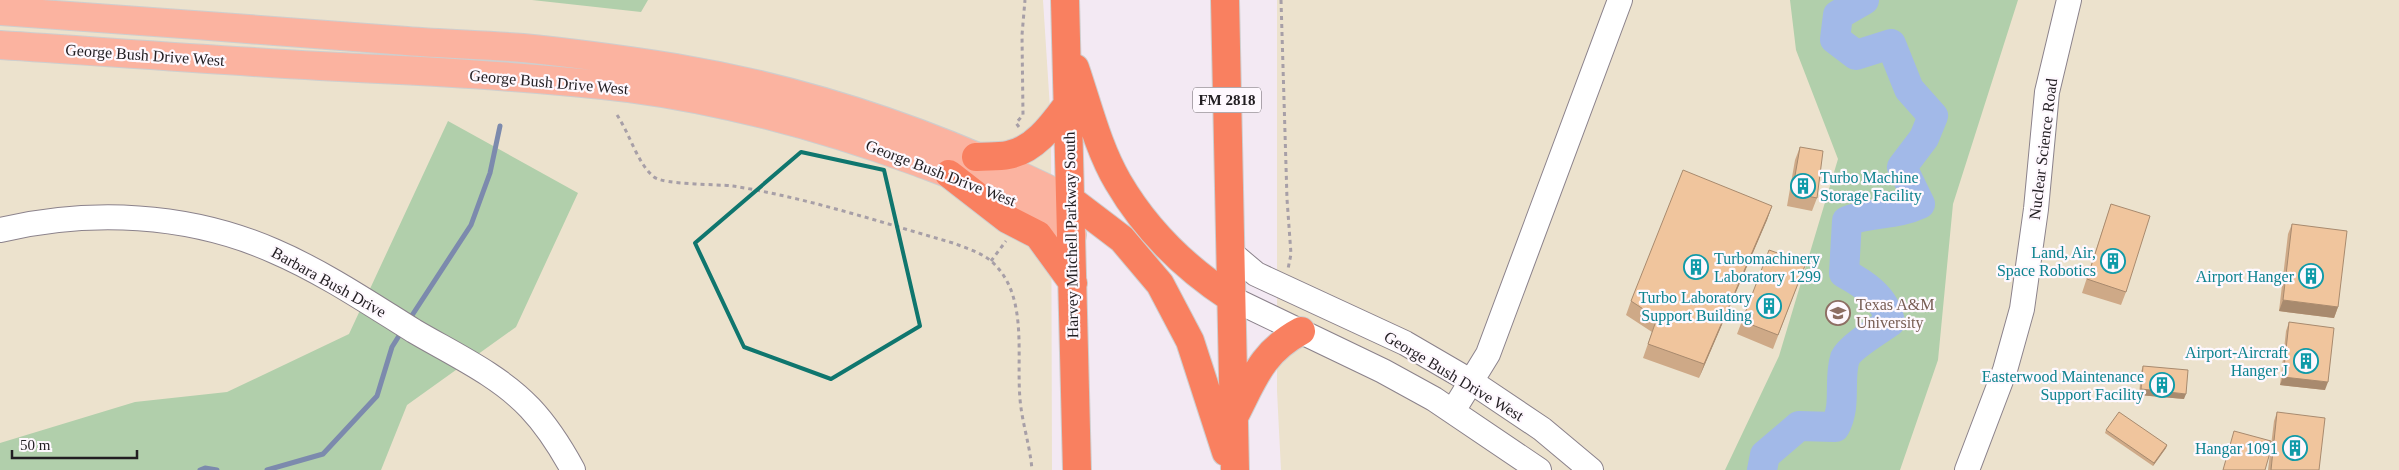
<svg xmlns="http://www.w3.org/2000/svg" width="2399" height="470" viewBox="0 0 2399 470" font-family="Georgia,serif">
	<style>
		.education { fill: #ece2cd }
		.green { fill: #b1cfab }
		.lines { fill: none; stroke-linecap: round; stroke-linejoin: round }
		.stream { stroke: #7c8aad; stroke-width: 5 }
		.river { stroke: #a2b9e8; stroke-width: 30 }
		.minor-casing { stroke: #8b828b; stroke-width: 26 }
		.major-casing { stroke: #cecece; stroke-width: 30 }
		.highway-casing { stroke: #cecece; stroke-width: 30 }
		.path { stroke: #a79fa7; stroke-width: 3; stroke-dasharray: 4 4; stroke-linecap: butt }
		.minor { stroke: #fff; stroke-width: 24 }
		.major { stroke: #fbb3a0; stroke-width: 28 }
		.highway { stroke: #f98060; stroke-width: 28 }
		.wall { fill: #cea987 }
		.shaded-wall { fill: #a88a6e }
		.building { fill: #f0c59d; stroke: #a88a6e }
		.marked { fill: none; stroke: #0f766e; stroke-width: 4; stroke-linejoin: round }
		.labels { text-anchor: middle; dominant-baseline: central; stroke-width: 4.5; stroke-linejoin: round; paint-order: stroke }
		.shield { fill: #fef8fe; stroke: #645f64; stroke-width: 1 }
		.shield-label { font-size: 15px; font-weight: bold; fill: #221e22 }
		.street-label { font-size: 16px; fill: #221e22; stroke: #fef8fe }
		.culture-label { font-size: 16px; fill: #0d838f; stroke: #fef8fe; text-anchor: end }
		.education-label { font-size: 16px; fill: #785e54; stroke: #fef8fe; text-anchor: start }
	</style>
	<rect width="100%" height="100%" fill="#f3e9f3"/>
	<path class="education" d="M0 0H1043L1051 124 1052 470H0Z
		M1277 0H2399V470H1281L1277 391Z"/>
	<path class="green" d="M532 0H648L641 12Z
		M1790 0H2018L1953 204 1938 360 1900 470H1725L1779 356 1838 159 1796 50Z
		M448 121 578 193 516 327 407 405 381 470H0V443L135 402 227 392 349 334Z"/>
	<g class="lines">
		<path class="stream" d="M409 320 471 225 490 173 500 126
			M200 470 205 468 217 470
			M267 470 323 454 377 396 392 347 402 331"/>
		<path class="river" d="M1762 470 1765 455 1799 426 1835 427C1847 405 1838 380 1845 358 1850 347 1880 329 1890 322 1885 297 1864 284 1844 273L1847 221C1871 212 1897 215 1920 204L1902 167 1924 138 1933 116 1909 89 1891 44 1856 55 1835 39 1838 15 1864 0"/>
		<defs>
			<path id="minor" d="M0 230C90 209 188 213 274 251 323 272 369 303 414 331 453 354 499 375 530 408 548 427 561 448 573 470
				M1230 252 1256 274 1405 343 1472 382 1542 429 1591 470
				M1231 298 1383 371 1434 399 1539 470
				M1453 411 1488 354 1620 0
				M1967 470 2005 370 2022 309 2036 209 2047 92 2069 0"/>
			<path id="major" d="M0 11C136 21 271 30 407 41 445 44 484 45 523 48 574 53 625 60 676 68 813 91 948 138 1072 201
				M0 45C107 52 213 60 320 66 423 71 526 76 629 88 728 101 825 128 918 162 971 182 1026 201 1072 235"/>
			<path id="highway" d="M1065 0 1077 470
				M1225 0 1235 470
				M1075 68C1088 106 1098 148 1118 182 1146 230 1185 268 1231 298
				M976 157C987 156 998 157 1008 155 1035 150 1053 124 1068 104
				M949 174 1007 219 1038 235 1073 283
				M1072 201 1122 239 1160 284 1190 341 1226 452
				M1235 415C1254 378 1262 352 1301 331"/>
		</defs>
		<use href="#minor" class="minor-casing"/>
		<use href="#major" class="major-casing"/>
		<use href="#highway" class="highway-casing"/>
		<path class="path" d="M1281 0 1287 199 1291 254 1288 269
			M617 115C630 134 637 163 654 177 665 185 716 184 733 186 808 198 880 222 953 243 966 248 980 252 991 261 1029 294 1016 354 1020 399 1022 423 1030 445 1032 470
			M1019 127 1016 123 1023 115 1022 35 1025 0
			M991 261 1006 241"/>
		<use href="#minor" class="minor"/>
		<use href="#major" class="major"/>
		<use href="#highway" class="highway"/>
	</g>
	<path class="wall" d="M1800 147 1817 198 1812 211 1787 206 1795 160Z
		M2111 204 2126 292 2121 305 2082 293Z
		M1772 206 1767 220 1699 378 1643 358 1652 332 1626 315 1631 301Z
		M2292 224 2338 307 2334 318 2279 311 2288 234Z
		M1806 263 1773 349 1737 334 1742 321Z
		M2289 322 2325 390 2280 385 2286 331Z
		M2143 366 2184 399 2139 395 2141 372Z
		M2277 412 2319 470H2268L2274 421Z
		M2106 430 2167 445 2166 448 2153 466 2105 433Z"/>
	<path class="shaded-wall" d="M1772 206 1767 220 1699 378 1704 364Z
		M2283 300 2338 307 2334 318 2279 311Z
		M2283 377 2328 382 2325 390 2280 385Z
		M2141 389 2186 394 2184 399 2139 395Z
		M2167 445 2166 448 2153 466 2154 463Z"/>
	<path class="building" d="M1800 147 1823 151 1817 198 1792 193Z
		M1683 170 1772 206 1704 364 1648 344 1657 318 1631 301Z
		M2111 204 2150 216 2126 292 2087 279Z
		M2292 224 2347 231 2338 307 2283 300Z
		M1769 250 1806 263 1778 335 1742 321Z
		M2289 322 2334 328 2328 382 2283 377Z
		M2143 366 2188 370 2186 394 2141 389Z
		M2119 412 2167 445 2154 463 2106 430Z
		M2277 412 2325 418 2319 470H2271Z
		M2234 431 2271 441 2269 456 2265 470H2223Z"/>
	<path class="marked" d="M801 152 884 170 920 326 831 379 744 347 695 243Z"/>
	<defs>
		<symbol id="building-ring" viewBox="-11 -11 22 22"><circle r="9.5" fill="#fef8fe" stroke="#0f9aa8" stroke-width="1.5"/><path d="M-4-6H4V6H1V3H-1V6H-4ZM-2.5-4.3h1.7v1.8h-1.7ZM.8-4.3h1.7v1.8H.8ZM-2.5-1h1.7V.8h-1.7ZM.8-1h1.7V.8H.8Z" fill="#0f9aa8"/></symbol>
		<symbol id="university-ring" viewBox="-11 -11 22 22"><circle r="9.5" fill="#fef8fe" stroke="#8d6e63" stroke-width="1.5"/><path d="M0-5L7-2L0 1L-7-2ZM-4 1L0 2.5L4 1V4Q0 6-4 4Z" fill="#8d6e63"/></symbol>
	</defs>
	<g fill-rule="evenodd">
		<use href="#building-ring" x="1789" y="172" width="28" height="28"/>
		<use href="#building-ring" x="2099" y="247" width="28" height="28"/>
		<use href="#building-ring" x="1682" y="253" width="28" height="28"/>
		<use href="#building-ring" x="2297" y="262" width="28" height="28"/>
		<use href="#building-ring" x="1755" y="292" width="28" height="28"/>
		<use href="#university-ring" x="1824" y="299" width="28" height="28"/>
		<use href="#building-ring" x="2292" y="347" width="28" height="28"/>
		<use href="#building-ring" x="2148" y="371" width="28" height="28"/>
		<use href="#building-ring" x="2281" y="434" width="28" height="28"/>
	</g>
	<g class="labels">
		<rect class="shield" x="1193" y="87.5" width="68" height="25" rx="4"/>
		<g class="shield-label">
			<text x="1227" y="100">FM 2818</text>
		</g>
		<g class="street-label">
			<text transform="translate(145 55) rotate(4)">George Bush Drive West</text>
			<text transform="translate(549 82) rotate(5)">George Bush Drive West</text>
			<text transform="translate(2043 149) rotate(-83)">Nuclear Science Road</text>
			<text transform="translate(941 173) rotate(21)">George Bush Drive West</text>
			<text transform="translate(1071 235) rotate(-91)">Harvey Mitchell Parkway South</text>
			<text transform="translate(329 282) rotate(29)">Barbara Bush Drive</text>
			<text transform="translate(1454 376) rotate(31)">George Bush Drive West</text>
		</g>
		<g class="culture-label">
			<text x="1820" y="177" text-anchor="start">Turbo Machine<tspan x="1820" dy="18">Storage Facility</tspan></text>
			<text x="2096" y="252">Land, Air,<tspan x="2096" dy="18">Space Robotics</tspan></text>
			<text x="1714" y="258" text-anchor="start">Turbomachinery<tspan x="1714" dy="18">Laboratory 1299</tspan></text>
			<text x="2294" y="276">Airport Hanger</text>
			<text x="1752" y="297">Turbo Laboratory<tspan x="1752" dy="18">Support Building</tspan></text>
			<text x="2288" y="352">Airport-Aircraft<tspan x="2288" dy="18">Hanger J</tspan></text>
			<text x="2144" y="376">Easterwood Maintenance<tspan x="2144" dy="18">Support Facility</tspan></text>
			<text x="2278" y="448">Hangar 1091</text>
		</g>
		<g class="education-label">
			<text x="1856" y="304">Texas A&amp;M<tspan x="1856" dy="18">University</tspan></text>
		</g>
	</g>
	<path d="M12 450v8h125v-8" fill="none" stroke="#221e22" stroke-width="2.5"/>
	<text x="20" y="450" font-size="15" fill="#221e22" stroke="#fef8fe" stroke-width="4" paint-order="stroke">50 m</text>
</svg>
